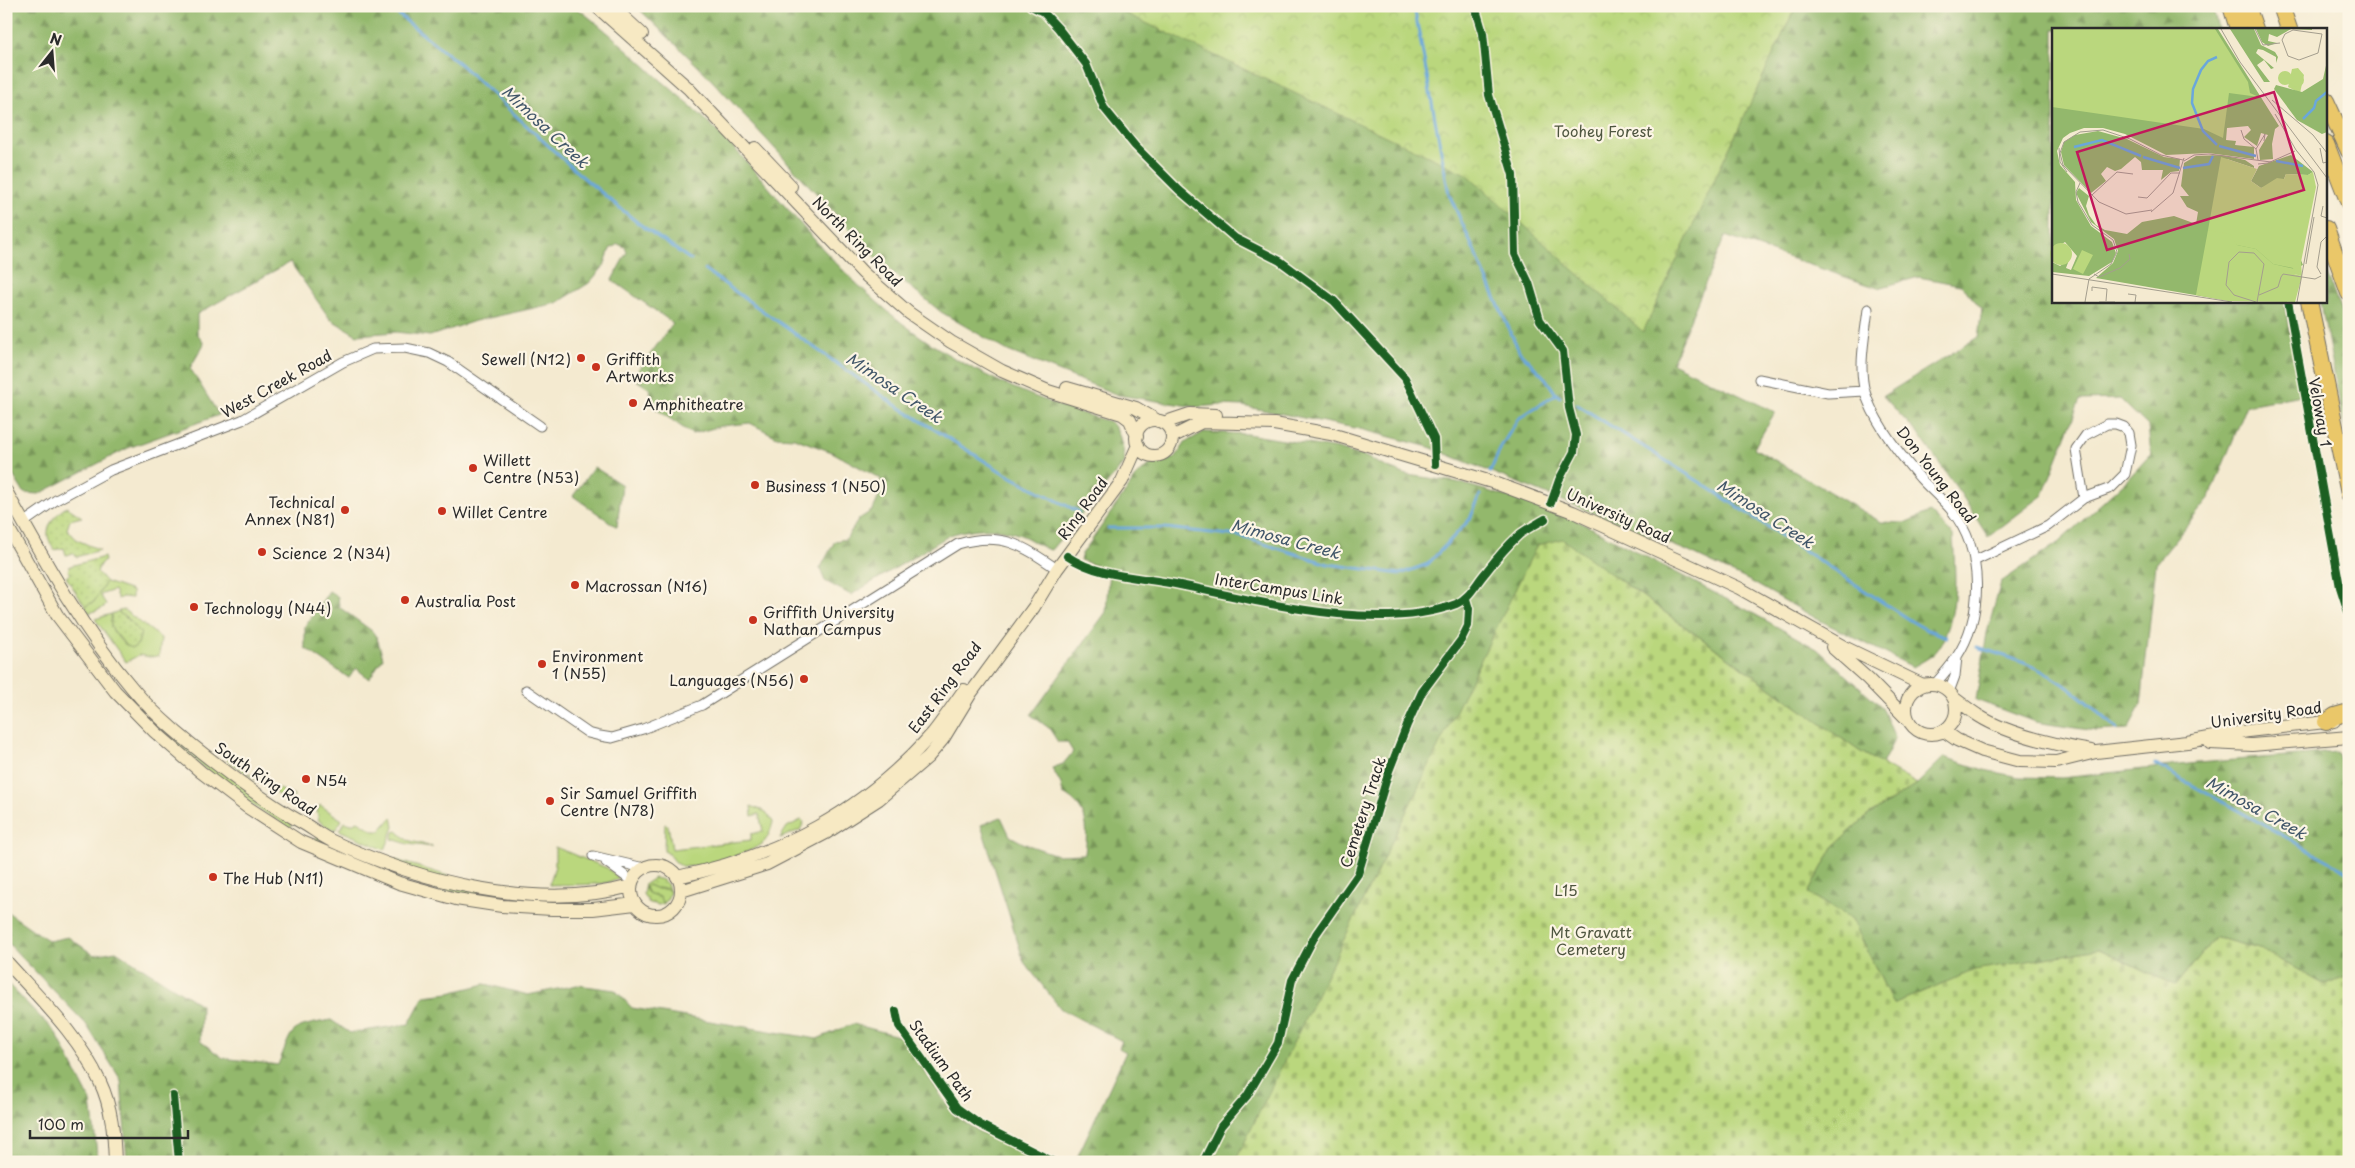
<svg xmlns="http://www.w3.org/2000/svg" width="2355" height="1168" viewBox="0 0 2355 1168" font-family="'Playpen Sans',sans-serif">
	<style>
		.grass { fill: url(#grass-dots); stroke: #728154 }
		.forest { fill: url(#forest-firs); stroke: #5f724c }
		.cemetery { fill: url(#cemetery-stones); stroke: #728154 }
		.park { fill: url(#park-crowns); stroke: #728154 }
		.garden { fill: #bad77d; stroke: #728154 }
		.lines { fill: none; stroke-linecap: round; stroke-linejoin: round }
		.stream { stroke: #6aa7db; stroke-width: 3 }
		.street-casing { stroke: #716e65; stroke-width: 11 }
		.secondary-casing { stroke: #716e65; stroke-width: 14 }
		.highway-casing { stroke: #716e65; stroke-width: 18 }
		.street { stroke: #fff; stroke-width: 9 }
		.secondary { stroke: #f7e9c3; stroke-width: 12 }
		.highway { stroke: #eac769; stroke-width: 16 }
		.cycleway-casing { stroke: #fcf5e5; stroke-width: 11 }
		.cycleway { stroke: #1b5e20; stroke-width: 8 }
		.poi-dot { fill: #c8321e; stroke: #fcf5e5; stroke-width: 2 }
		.labels { text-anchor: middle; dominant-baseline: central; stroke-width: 4.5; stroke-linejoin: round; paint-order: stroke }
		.park-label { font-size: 15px; fill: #4f5640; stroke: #fcf5e5 }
		.street-label { font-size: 15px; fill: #2b2b2b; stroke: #fcf5e5 }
		.poi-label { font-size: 15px; fill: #2b2b2b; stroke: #fcf5e5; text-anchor: start }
		.water-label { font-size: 16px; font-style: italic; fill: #415669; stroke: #fcf5e5 }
		.inset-river { fill: none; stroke: #6aa7db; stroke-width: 2.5 }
		.inset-road { fill: none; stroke: #a49e8e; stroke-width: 1 }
		.view { fill: #c2185b; fill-opacity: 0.15; stroke: #c2185b; stroke-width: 2.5 }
		.inset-edge { fill: none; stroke: #2b2b2b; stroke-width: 2.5 }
	</style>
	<defs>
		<pattern id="grass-dots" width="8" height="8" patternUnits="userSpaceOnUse" patternTransform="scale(1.25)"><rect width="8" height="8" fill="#bad77d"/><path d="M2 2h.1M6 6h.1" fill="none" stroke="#a0b96c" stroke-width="1.8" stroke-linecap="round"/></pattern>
		<pattern id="forest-firs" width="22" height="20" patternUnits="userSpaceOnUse" patternTransform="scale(1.25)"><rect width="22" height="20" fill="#93b86c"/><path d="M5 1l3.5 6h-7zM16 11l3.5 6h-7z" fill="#789659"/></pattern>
		<pattern id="cemetery-stones" width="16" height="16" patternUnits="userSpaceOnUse" patternTransform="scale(1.25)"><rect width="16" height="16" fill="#bad77d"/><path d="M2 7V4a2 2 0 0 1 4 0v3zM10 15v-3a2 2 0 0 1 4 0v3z" fill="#a0b96c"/></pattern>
		<pattern id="park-crowns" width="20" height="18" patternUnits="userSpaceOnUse" patternTransform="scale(1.25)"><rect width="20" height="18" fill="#bad77d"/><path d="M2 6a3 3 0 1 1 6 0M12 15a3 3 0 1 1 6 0" fill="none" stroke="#a0b96c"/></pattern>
	</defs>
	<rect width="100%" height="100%" fill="#fcf5e5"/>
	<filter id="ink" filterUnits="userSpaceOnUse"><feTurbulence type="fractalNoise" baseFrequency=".02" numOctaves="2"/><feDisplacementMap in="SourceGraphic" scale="10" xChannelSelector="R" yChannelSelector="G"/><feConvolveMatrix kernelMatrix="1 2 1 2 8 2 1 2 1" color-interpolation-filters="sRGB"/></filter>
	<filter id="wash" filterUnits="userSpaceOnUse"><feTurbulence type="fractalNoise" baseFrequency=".0096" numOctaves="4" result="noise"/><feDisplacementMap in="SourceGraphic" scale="20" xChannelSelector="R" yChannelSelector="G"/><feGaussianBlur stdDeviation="1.12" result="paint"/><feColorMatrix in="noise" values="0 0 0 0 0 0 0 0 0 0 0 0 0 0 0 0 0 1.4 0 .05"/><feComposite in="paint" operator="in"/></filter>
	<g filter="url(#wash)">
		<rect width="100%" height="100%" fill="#f4ead0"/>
		<path class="grass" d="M67 507 82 517 70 520 67 529 77 540 100 550 76 557 74 553 66 555 64 548 54 550C53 546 50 544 49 540 44 527 57 512 67 507Z
			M104 557 105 561 100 564 97 572 106 582 94 602 85 606 66 577 71 573 68 571 70 566Z
			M119 611 141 633 138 644 133 648 127 647 113 630 110 623 111 614Z
			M654 878 663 880 667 884 670 892 664 888 657 889 648 885 645 888 648 893 660 897 664 903 659 905 649 903 643 894 645 884Z"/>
		<path class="forest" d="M6 6H574C603 27 629 51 655 75 685 101 717 128 743 158 787 207 827 259 877 302 943 362 1026 398 1111 422 1121 433 1123 448 1125 462L1051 550C1041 548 1033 540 1023 536 998 526 975 527 950 535L851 595 825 581 820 569 835 541 846 539 859 519 873 510 880 494 881 479 832 452 794 438 777 437 750 423 721 426 692 434 653 407 650 389 633 378 673 323 612 280 627 252 625 247 618 244 610 249 604 266 589 283 557 303 475 321 430 336 396 332 357 335 330 319 290 262 197 314V333L204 344 190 368 219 415 128 448 39 494 24 493 6 464Z
			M636 6H2212L2218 29H2054V301H2285L2301 395 2247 405 2210 497 2156 564 2141 705 2128 729 2096 731 2035 722 1976 700 1987 633 2001 582 2058 543 2126 481 2151 454 2148 426 2120 399 2080 400 2043 495 1988 537 1961 494 1920 436 1883 396 1978 337 1982 309 1961 285 1919 277 1878 288 1725 236 1672 363 1775 412 1754 448 1881 522 1904 523 1930 512 1953 535C1955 573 1960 614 1938 649 1934 656 1921 662 1913 667L1819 620 1752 582 1685 550 1429 447 1360 429 1242 406 1220 405 1196 407 1118 395 1008 351 941 312 878 260 705 73Z
			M2326 271 2349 333V463L2346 436 2321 303 2326 301Z
			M1204 432 1247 434 1338 449 1366 457 1388 468 1407 475 1457 482 1563 513 1747 610 1817 649 1882 707 1895 738 1882 764 1859 751 1617 578 1244 1162H1075L1126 1052 1119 1048 1122 1041 1061 1009 1024 962 981 825 1001 817 1010 836 1025 844 1057 855 1085 854C1088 827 1089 808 1063 794L1061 784 1052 768 1063 764 1073 752 1067 742H1058L1049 728 1031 715 1106 612 1109 570 1080 560 1082 554 1138 474 1151 464 1175 458 1186 442Z
			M594 467 622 485 617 527 573 496Z
			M329 591 338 597 339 607 372 631 377 638 383 658 369 679 356 668 349 678 305 648V627Z
			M2337 752 2345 770H2349V976L2325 985 2262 950 2215 937 2176 986 2099 949 1975 971 1893 1004 1852 919 1808 893 1833 847 1867 816 1917 784 1944 757 1984 770 2019 777 2062 778 2198 763Z
			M6 911 49 941 68 937 94 955 116 951 201 1005 200 1041 223 1058 278 1065C294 1026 288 1028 331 1020L350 1033 409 1024 424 996 449 993 485 984 528 995 577 985 615 990 632 1008 817 1039 853 1024 902 1037 953 1114 976 1130 1040 1162H127L121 1080 86 1024 6 941Z
			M6 982 56 1033 91 1102 98 1162H6Z"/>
		<path class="cemetery" d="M1562 539 1859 751 1917 784 1867 816 1833 847 1808 893 1852 919 1893 1004 1975 970 2099 949 2176 986 2215 937 2262 950 2325 985 2349 976V1162H1235L1537 545Z"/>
		<path class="park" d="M1110 6H1796L1643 332 1468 175Z"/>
		<path class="garden" d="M106 582 132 591V598L122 597 118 599 114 590 100 595 106 604 103 608 89 613 85 606 94 602Z
			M124 610 161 638 159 656 150 657 139 655 126 662 95 619 111 614C112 618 110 622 111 627 115 635 125 647 133 648L138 644 141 633 126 617 120 614 119 611Z
			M147 711 292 823 291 827 290 828 251 804 183 752 145 713Z
			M231 754 249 764 245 772 294 796 290 803 227 760Z
			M320 805 342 820 336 829H331L319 821 317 811Z
			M751 806 766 812 773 822C771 829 769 837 763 843 753 853 695 870 682 866 673 863 672 854 664 851L665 824 668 825 672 849 751 840V834L763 831 759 814 752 816Z
			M392 817 394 827 385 850 339 830 345 822 351 824 358 821 374 831H380Z
			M801 820 804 822 800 830 780 838 787 827Z
			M397 831 407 840 433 847 408 844 392 839 394 832Z
			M317 836 514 896 513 903 439 890 383 871 314 842Z
			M555 847 607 868 619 878C609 887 564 884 549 885L555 866Z
			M648 885 657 889H667L670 892 667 900 662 903 660 897 648 893 645 888Z"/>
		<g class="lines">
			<path class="stream" d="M388 6 461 65 578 173 638 223 691 260
				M1414 6 1449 194 1519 351 1546 379 1556 394
				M705 270 894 404 1002 472 1079 512
				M1576 404 1706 486 1911 621 1925 629 1947 637
				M1490 472 1502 445 1518 419 1556 394 1560 397
				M1108 528H1165L1239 536 1328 564 1400 574 1428 564 1470 519 1480 495
				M1977 647C1995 653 2013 658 2029 665 2063 679 2091 705 2117 729
				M2154 764 2349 872"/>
		</g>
	</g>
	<g filter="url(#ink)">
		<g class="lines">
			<defs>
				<path id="street" d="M1868 309C1865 336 1858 366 1865 392 1873 420 1901 456 1920 478 1930 489 1942 499 1952 511 1984 551 1984 616 1956 658 1950 667 1942 676 1935 684
					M1759 379 1828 393 1865 391
					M23 523 56 500 111 470 242 420 343 362 373 349 405 348 429 353 448 362 540 426
					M1974 561 2048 526 2084 498 2076 449 2086 435 2107 424H2116L2124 427 2129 433 2131 445 2125 474 2111 488 2084 498
					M526 690 588 733 600 736 612 738 643 729 702 705 958 544C1001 531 1022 545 1057 569
					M1949 692 1955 676 1957 657
					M593 856 644 868
					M606 862 632 881"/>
				<path id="secondary" d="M596 6 688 88 863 273 909 313 951 342 1002 371 1048 391 1122 414 1130 420 1137 436
					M612 6 642 34
					M755 148 791 186
					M1067 388 1136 408 1158 421
					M1136 438a18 18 0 1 1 36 0a18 18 0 1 1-36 0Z
					M1163 423 1190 414 1216 415
					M1172 437 1202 422 1274 424 1331 434 1495 483 1573 512 1739 588 1846 648 1923 685
					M6 491C44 560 81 628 133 689 157 718 189 743 219 766 245 786 272 806 301 822 312 828 321 836 332 841 418 881 537 912 631 886
					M6 524 57 615 115 691 155 732 201 772 247 807 301 842 399 883 456 899 502 906 552 909H593L635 904
					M1832 647 1868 679 1908 720
					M1906 709a25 25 0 1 1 50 0a25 25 0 1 1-50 0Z
					M1954 698C1962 704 1971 711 1979 716 2009 735 2057 745 2091 751
					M1944 731 1957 740 1982 751 2020 761 2056 762 2096 752 2187 742 2248 731 2334 721
					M2210 743 2252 745 2349 737
					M631 890a25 25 0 1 1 50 0a25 25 0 1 1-50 0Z
					M677 877C780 856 863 812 933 733 944 719 954 704 964 690
					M681 891 767 864 826 833 879 799 928 757 943 739 971 693 1034 607 1057 569 1122 481 1138 445
					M6 961C40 999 79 1036 100 1082 112 1107 114 1135 115 1162"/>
				<path id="highway" d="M2231 6 2238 29
					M2247 6 2255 29
					M2281 6 2289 29
					M2326 101 2349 151
					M2326 144 2349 203
					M2326 229 2349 293
					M2309 301 2349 494
					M2326 722 2335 716 2349 712"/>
			</defs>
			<use href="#street" class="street-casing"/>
			<use href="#secondary" class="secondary-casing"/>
			<use href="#highway" class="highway-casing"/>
			<use href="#street" class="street"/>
			<use href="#secondary" class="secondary"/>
			<use href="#highway" class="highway"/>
			<defs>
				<path id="cycleway" d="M1031 6 1043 12 1058 28 1086 64 1104 108 1135 146 1179 190 1235 238 1280 261 1334 301 1405 378 1434 439 1435 464
					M1475 6 1483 33 1489 95 1513 175 1515 254 1529 283 1540 320 1563 351 1569 408 1576 435 1574 452 1559 480 1551 503
					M2288 301 2340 587 2349 615
					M1067 556C1099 578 1143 577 1180 585 1259 601 1378 634 1456 604 1470 598 1476 583 1486 572 1496 559 1507 546 1519 535 1526 529 1537 524 1545 519
					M896 1011 899 1026 957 1108 979 1124 1054 1162
					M173 1096 179 1162
					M1203 1162 1221 1126 1247 1096 1278 1043 1292 980 1316 934 1358 874 1389 771 1407 725 1422 692 1461 640 1468 626 1469 609 1466 599"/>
			</defs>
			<use href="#cycleway" class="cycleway-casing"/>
			<use href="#cycleway" class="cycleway"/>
		</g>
	</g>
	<g class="poi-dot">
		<circle cx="581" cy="358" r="5"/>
		<circle cx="596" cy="367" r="5"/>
		<circle cx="633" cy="403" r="5"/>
		<circle cx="473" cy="468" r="5"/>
		<circle cx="755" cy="485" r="5"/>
		<circle cx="345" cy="510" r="5"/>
		<circle cx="442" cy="511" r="5"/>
		<circle cx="262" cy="552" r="5"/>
		<circle cx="575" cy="585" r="5"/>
		<circle cx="405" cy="600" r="5"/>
		<circle cx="194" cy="607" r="5"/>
		<circle cx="753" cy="620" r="5"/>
		<circle cx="542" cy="664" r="5"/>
		<circle cx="804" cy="679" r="5"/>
		<circle cx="306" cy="779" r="5"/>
		<circle cx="550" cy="801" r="5"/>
		<circle cx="213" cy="877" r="5"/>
	</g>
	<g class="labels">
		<g class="park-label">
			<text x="1603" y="130">Toohey Forest</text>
			<text x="1566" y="889">L15</text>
			<text x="1591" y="931">Mt Gravatt<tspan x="1591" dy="17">Cemetery</tspan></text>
		</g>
		<g class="street-label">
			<text transform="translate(858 241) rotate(45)">North Ring Road</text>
			<text transform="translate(276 383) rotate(-29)">West Creek Road</text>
			<text transform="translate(2321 412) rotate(80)">Veloway 1</text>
			<text transform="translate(1937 474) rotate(52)">Don Young Road</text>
			<text transform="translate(1082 508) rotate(-54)">Ring Road</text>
			<text transform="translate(1619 515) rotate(24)">University Road</text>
			<text transform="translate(1279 588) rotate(9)">InterCampus Link</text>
			<text transform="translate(944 687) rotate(-53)">East Ring Road</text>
			<text transform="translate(2266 714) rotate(-8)">University Road</text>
			<text transform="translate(266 778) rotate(34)">South Ring Road</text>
			<text transform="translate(1362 812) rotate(-72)">Cemetery Track</text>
			<text transform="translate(942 1060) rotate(54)">Stadium Path</text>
		</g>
		<g class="poi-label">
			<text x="571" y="358" text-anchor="end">Sewell (N12)</text>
			<text x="606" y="358">Griffith<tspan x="606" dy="17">Artworks</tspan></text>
			<text x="643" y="403">Amphitheatre</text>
			<text x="483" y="459">Willett<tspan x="483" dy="17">Centre (N53)</tspan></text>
			<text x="765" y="485">Business 1 (N50)</text>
			<text x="335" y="501" text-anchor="end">Technical<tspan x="335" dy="17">Annex (N81)</tspan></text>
			<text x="452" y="511">Willet Centre</text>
			<text x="272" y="552">Science 2 (N34)</text>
			<text x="585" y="585">Macrossan (N16)</text>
			<text x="415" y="600">Australia Post</text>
			<text x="204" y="607">Technology (N44)</text>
			<text x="763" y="611">Griffith University<tspan x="763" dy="17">Nathan Campus</tspan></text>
			<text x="552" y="655">Environment<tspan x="552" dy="17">1 (N55)</tspan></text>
			<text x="794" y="679" text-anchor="end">Languages (N56)</text>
			<text x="316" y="779">N54</text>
			<text x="560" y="792">Sir Samuel Griffith<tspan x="560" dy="17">Centre (N78)</tspan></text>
			<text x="223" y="877">The Hub (N11)</text>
		</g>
		<g class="water-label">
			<text transform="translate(546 126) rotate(43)">Mimosa Creek</text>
			<text transform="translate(895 387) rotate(34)">Mimosa Creek</text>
			<text transform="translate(1766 513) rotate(33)">Mimosa Creek</text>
			<text transform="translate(1286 538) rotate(15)">Mimosa Creek</text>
			<text transform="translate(2257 807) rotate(29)">Mimosa Creek</text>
		</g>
	</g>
	<g transform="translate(2052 28)">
		<rect width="275" height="275" fill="#f4ead0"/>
		<path d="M246 40 252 47 248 65 236 59 240 41Z" fill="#bad77d"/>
		<path d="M0 1H166L227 98 223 101 220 116 221 131 208 132 207 122 216 107 209 105 205 118 192 109 199 102 196 98 175 100 174 112 184 113 183 117 202 119V131L156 125 114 127 73 106 51 100H32L18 105 11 110 5 123 8 137 23 154 24 172 39 198 60 214 64 225 60 234 37 248 0 244V234L8 238 17 232 14 240 19 242 25 228 13 214 0 222ZM178 1H202L209 17 223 24 226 29 224 35V29L211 22 206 21 204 25 222 40 219 41 212 32 205 37 218 54H212ZM204 1H260V2L239 1 225 9 217 6 216 13 225 15 216 18 210 14ZM275 33V104L270 106 245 92 222 61 224 57 250 64 271 51ZM46 103 75 111 112 129 128 131 127 143 119 144 109 152 111 142H90L89 134 83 129 69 141 63 143 55 139 49 146 54 153 39 165 12 137 9 124 12 114 23 107ZM169 127 193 132 202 138V140L175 131 246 225 251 237 172 272 44 250 61 235 66 223 62 211 39 194 24 165 27 160 37 168 34 178 37 187 44 197 53 202 75 206 90 194 122 188 144 196 146 184 135 179 128 168H137L129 158 132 135 144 128ZM239 127 261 144 256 147 234 146 232 151 209 160 199 153 207 138Z" fill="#93b86c"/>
		<path d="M169 129 205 141 199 153 209 160 225 150 232 151 234 146 256 147 261 144 264 159 249 234 250 248 242 246 241 240 221 236 204 221 185 217 156 202Z" fill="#bad77d"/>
		<path d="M0 1H163L196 54 198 65 207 69 177 65 171 110 152 101 0 79Z" fill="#bad77d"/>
		<path d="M226 50a7 7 0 1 1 14 0a7 7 0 1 1-14 0ZM238 52a7 7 0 1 1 14 0a7 7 0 1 1-14 0ZM156 202 178 206 185 217 204 221 221 236 243 241 242 246 250 248 243 274 176 273 144 267ZM-2 226a11 11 0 1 1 22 0a11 11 0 1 1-22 0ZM30 222 41 227 31 246 21 241Z" fill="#bad77d"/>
		<path class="inset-river" d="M251 91 262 80 264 73 275 64M165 117 151 103 140 75 141 61 149 42 156 33 165 29M167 118 204 128M22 119 50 112 89 128M91 129 128 140M224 133 251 138M131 140 157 136 161 128"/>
		<path class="inset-road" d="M169 1 188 34 275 150M203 1 211 17 228 15M241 2 270 6 266 25 247 32 236 28 230 12 233 6ZM220 72 261 107 275 125M223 86 244 122M189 102 192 111 204 121 206 132M7 120 8 134 15 144M268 120 271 135 275 134M204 121 213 106 212 113M244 122 262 144 266 157 245 274M132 133 142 127 157 126 219 134M206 136 216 135 243 123M28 155 24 164 26 174 40 197 61 212 65 224 59 236 37 251M40 167 65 144 81 146M86 169 95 170 119 145H128M271 178 269 188 275 190M100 182 74 186 47 174 11 137 8 125 12 114 28 104 51 102 78 111 109 127 131 132M99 184 121 165 132 130M254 236 262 189M0 246 180 274M42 246 47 249 68 240 78 231 77 226M269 246 265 239 269 214 275 208M229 249 231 246 263 251 269 248M40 263V259L55 261 54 273M76 266 84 267 83 274M207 267 226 259 229 249M33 274 37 251M47 274H63M204 274 182 267 174 257 177 234 187 224 202 225 212 236 205 274"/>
		<path class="view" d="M222 64 252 162 55 222 25 124Z"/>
		<rect width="275" height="275" class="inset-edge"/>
	</g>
	<rect width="2355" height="1168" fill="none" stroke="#fcf5e5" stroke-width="25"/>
	<g transform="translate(52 52) rotate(17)" stroke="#fcf5e5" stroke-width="4" paint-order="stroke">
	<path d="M0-4L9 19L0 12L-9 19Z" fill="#2b2b2b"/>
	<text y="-8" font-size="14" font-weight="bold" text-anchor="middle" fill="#2b2b2b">N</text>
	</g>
	<path d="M30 1130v8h158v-8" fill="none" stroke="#2b2b2b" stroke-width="2.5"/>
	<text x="38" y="1130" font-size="15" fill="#2b2b2b" stroke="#fcf5e5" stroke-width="4" paint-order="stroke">100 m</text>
</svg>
